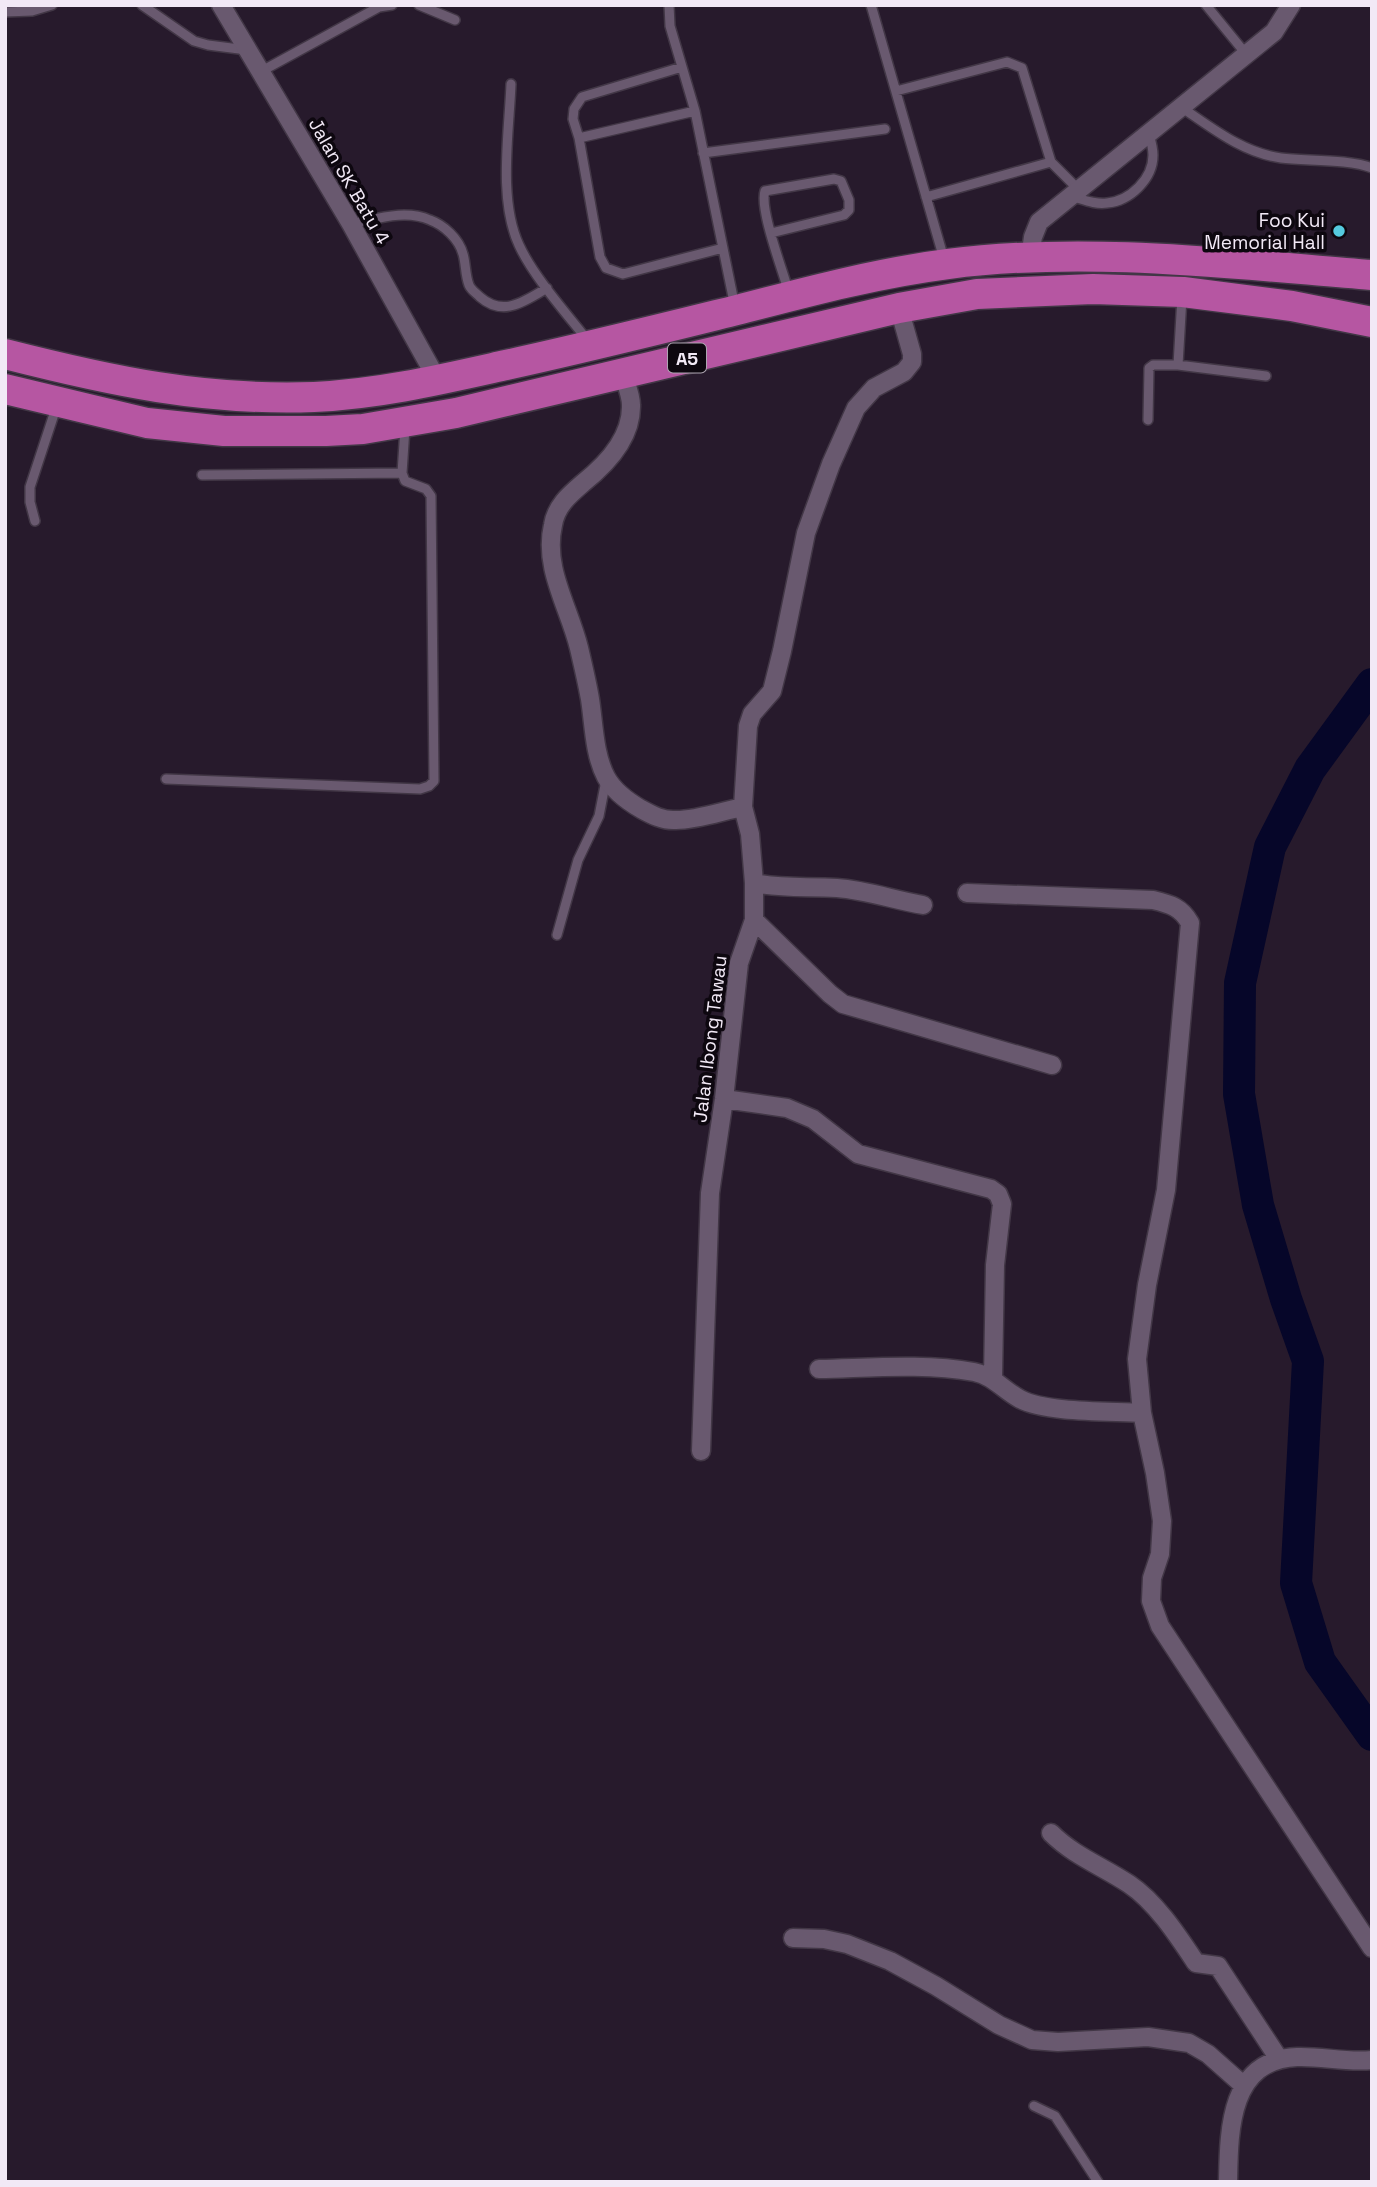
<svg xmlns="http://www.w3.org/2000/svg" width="1377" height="2187" viewBox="0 0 1377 2187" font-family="'Space Grotesk',sans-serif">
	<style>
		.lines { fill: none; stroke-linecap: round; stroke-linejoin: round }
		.river { stroke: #060629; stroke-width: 32 }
		.service-casing { stroke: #423746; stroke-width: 12 }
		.minor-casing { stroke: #423746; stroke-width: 21 }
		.trunk-casing { stroke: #423746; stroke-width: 33 }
		.service { stroke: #69596f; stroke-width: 9 }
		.minor { stroke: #69596f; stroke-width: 18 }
		.trunk { stroke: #b656a2; stroke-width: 30 }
		.poi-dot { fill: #55cadf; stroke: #0d070f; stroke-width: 2.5 }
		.labels { text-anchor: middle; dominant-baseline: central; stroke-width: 7; stroke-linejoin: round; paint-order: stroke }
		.shield { fill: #0d070f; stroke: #ada5b1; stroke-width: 2 }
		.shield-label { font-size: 18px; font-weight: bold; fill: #f2e9f6 }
		.street-label { font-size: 19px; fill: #f2e9f6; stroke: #0d070f }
		.poi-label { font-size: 19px; fill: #f2e9f6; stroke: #0d070f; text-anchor: end }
	</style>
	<rect width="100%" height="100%" fill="#271a2c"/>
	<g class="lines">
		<path class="river" d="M1372 684 1310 769 1270 847 1240 983 1239 1094 1258 1205 1286 1299 1308 1361 1296 1583 1320 1662 1372 1735"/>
		<defs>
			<path id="service" d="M142 5 194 41 208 45 247 50
				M419 5 455 20
				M669 5 670 26 695 111 735 307
				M871 5 944 259
				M1206 5 1246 54
				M5 12 32 11 52 5
				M682 67 582 97 574 109 573 119 579 138 600 257 606 268 623 274 723 248
				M260 72 379 7 392 5
				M511 84C509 133 498 200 519 245 533 276 567 314 589 342
				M896 91 1007 62 1022 68 1051 162
				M1181 107C1212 128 1243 153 1281 158 1307 161 1349 159 1372 168
				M579 138 695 111
				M703 153 885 129
				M1070 196C1082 199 1095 205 1107 203 1130 201 1153 179 1153 155 1153 148 1151 141 1149 134
				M926 197 1051 162 1078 189
				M351 224C377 219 405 209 430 220 444 225 459 239 463 254 466 264 465 275 469 285 471 290 476 293 480 297 503 317 524 302 547 288
				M771 233 844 215 849 210V200L841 181 834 179 765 191C759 209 783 271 789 293
				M1182 297 1178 365 1266 376
				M1148 420 1149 368 1153 365H1178
				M202 475 402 473
				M35 521 30 502V487L57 405
				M166 779 420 789 429 786 434 781 431 496 426 489 405 481 402 473 405 428
				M557 935 578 860 599 816 606 780
				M1034 2106 1055 2116 1098 2182"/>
			<path id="minor" d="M221 5 351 224 438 381
				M1030 258 1033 237 1039 222 1274 32 1291 5
				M623 374C626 384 631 395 631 405 632 438 607 464 583 483 569 495 556 506 553 525 543 568 569 607 579 648 583 665 587 682 590 699 594 725 594 754 606 777 613 790 629 802 641 809 652 815 663 821 676 820 698 820 722 811 743 807
				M754 883C782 889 808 886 837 888 866 890 894 900 923 905
				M967 893 1153 900C1170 904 1181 907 1190 923L1166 1190 1147 1285 1137 1359 1142 1413 1155 1473 1162 1521 1160 1554 1152 1578 1151 1601 1160 1626 1372 1948
				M754 920 830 994 843 1004 1052 1065
				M724 1099 787 1108 813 1119 858 1154 991 1189 998 1194 1002 1204 995 1265 993 1378
				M819 1369C870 1368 924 1363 974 1372 994 1376 1003 1390 1020 1399 1046 1413 1110 1411 1142 1413
				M701 1451 710 1193 724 1099 739 963 754 920V883L750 834 743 807 748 726 752 714 772 691 782 651 806 533 831 464 856 408 874 388 904 372 912 362V354L899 308
				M1051 1833C1074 1856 1102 1866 1129 1884 1156 1902 1178 1936 1196 1963L1218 1966 1279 2059
				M793 1938 824 1939 847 1944 890 1961 936 1986 999 2025 1032 2040 1058 2042 1148 2037 1189 2043 1208 2054 1243 2085
				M1228 2182C1229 2130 1229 2060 1297 2057 1322 2056 1347 2063 1372 2060"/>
			<path id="trunk" d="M5 354C111 381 204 401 314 397 380 394 443 379 506 365 584 348 660 329 737 310 806 292 877 273 948 264 1086 246 1233 264 1372 275
				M5 389 147 423 224 431H326L363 429 456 413 899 308 977 294 1093 289 1183 292 1292 306 1372 322"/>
		</defs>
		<use href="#service" class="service-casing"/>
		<use href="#minor" class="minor-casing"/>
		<use href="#trunk" class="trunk-casing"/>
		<use href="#service" class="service"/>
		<use href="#minor" class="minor"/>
		<use href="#trunk" class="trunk"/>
	</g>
	<circle class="poi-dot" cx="1339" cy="231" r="7"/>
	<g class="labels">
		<rect class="shield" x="668" y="343.5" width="38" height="29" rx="5"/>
		<g class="shield-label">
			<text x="687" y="358">A5</text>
		</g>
		<g class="street-label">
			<text transform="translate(349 181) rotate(60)">Jalan SK Batu 4</text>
			<text transform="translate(710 1039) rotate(-83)">Jalan Ibong Tawau</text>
		</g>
		<g class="poi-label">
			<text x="1325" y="220">Foo Kui<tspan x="1325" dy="22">Memorial Hall</tspan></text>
		</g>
	</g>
	<rect width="1377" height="2187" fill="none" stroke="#f2e9f6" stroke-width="14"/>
</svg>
